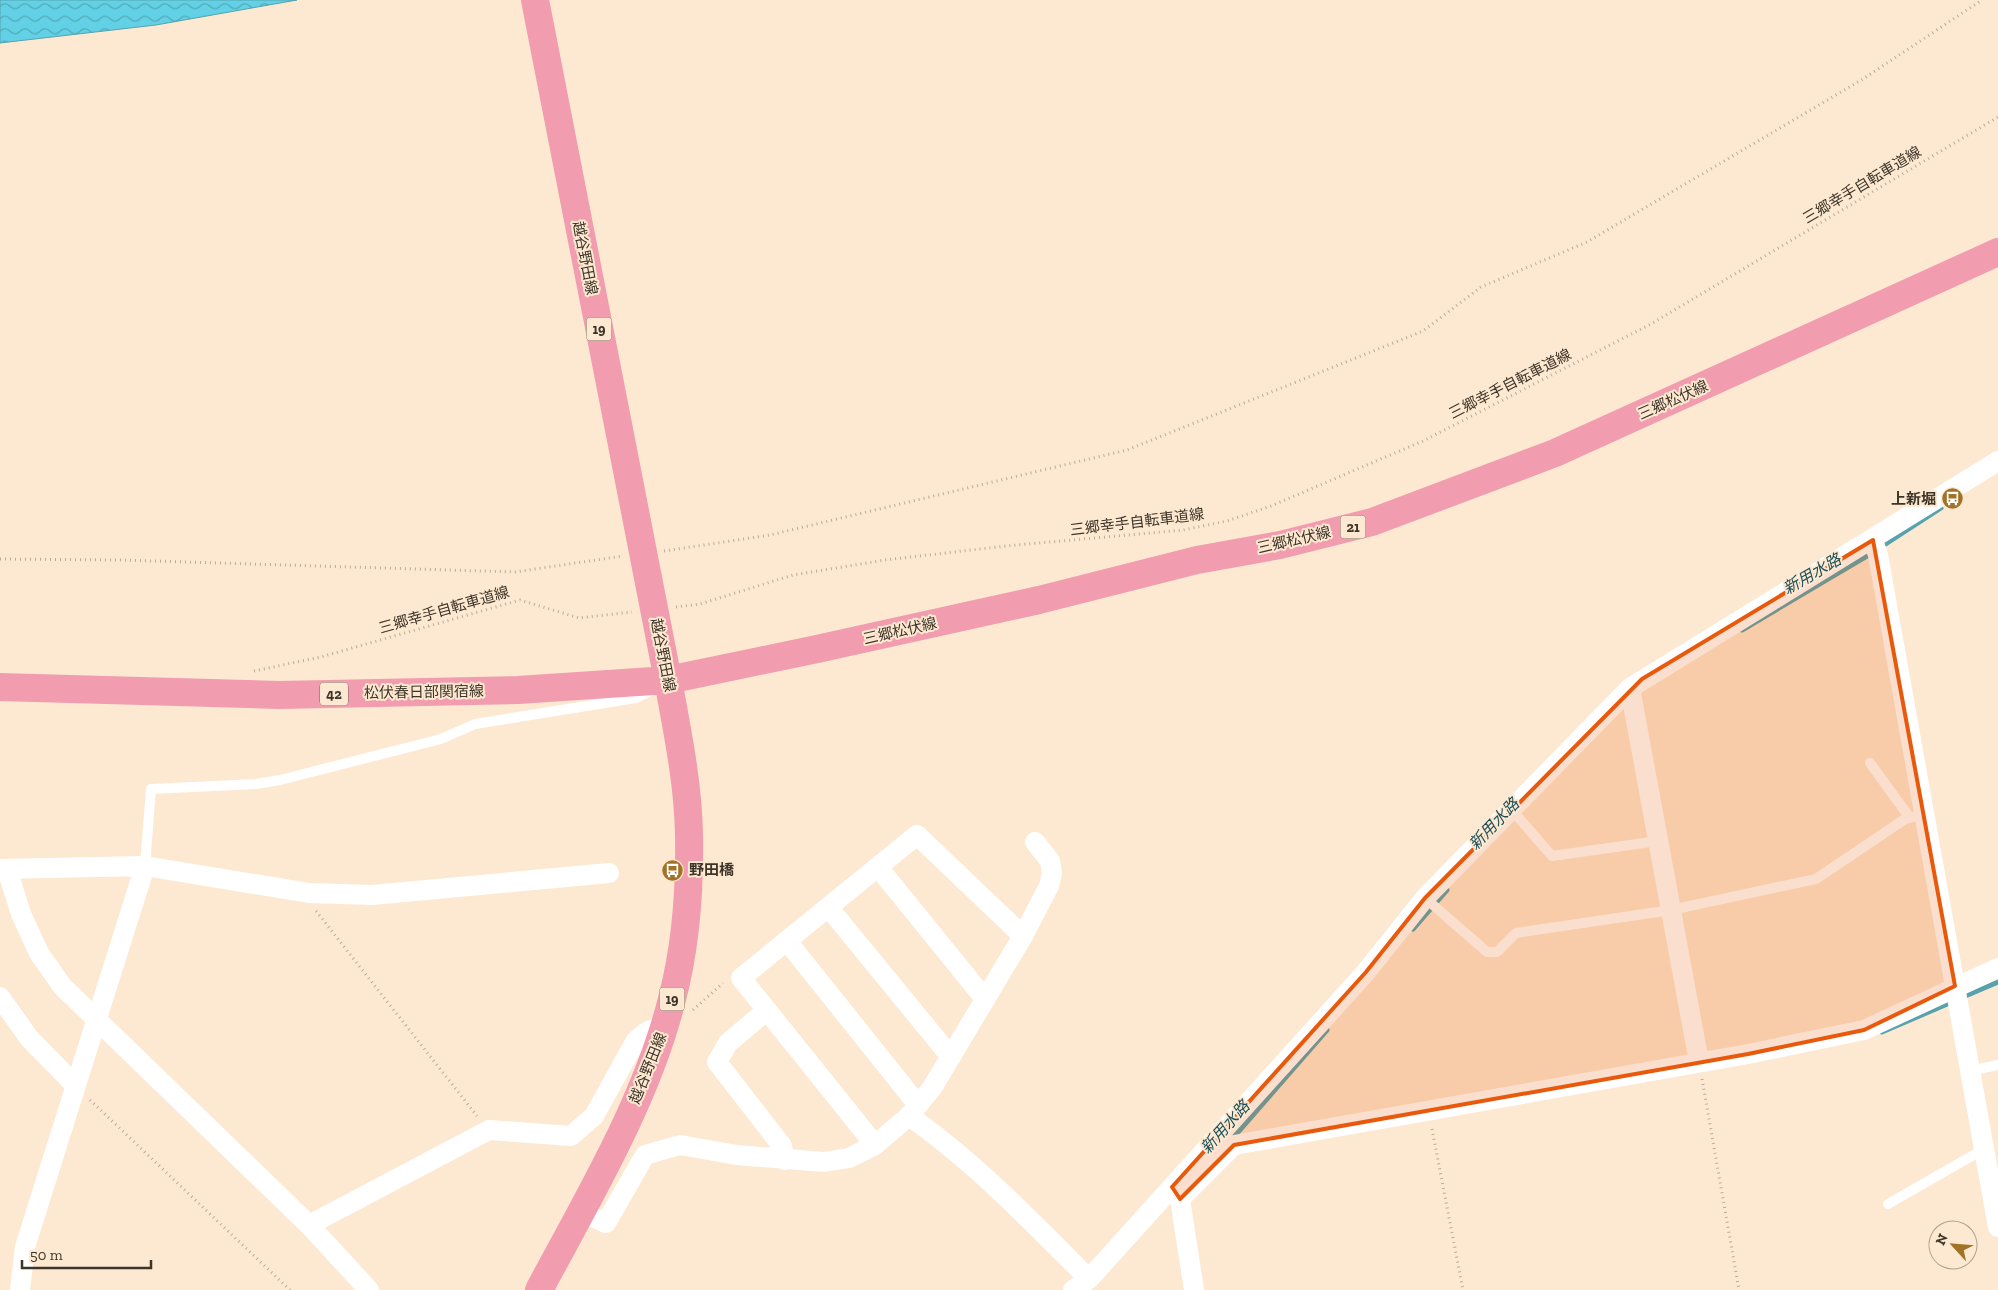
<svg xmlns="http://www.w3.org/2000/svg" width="1998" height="1290" viewBox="0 0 1998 1290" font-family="'Zilla Slab','Noto Sans JP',serif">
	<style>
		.water { fill: url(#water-waves); stroke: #57a2ad }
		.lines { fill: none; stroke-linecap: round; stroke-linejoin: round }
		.stream { stroke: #57a2ad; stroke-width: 5 }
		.path { stroke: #bbab97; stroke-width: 3; stroke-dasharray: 1 4; stroke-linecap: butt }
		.service { stroke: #fff; stroke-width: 10 }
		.minor { stroke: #fff; stroke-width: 20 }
		.primary { stroke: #f19daf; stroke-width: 28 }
		.marked { fill: #e8590c; fill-opacity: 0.2; stroke: #e8590c; stroke-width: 4; stroke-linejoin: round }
		.labels { text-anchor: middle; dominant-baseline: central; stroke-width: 4; stroke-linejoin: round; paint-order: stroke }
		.shield { fill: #fde9d1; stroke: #776b5b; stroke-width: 1 }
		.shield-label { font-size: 14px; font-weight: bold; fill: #3e3529 }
		.street-label { font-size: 15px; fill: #3e3529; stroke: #fde9d1 }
		.poi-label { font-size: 15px; font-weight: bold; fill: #3e3529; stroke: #fde9d1; text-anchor: end }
		.water-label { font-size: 16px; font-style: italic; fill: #1e4f58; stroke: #fde9d1 }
	</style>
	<defs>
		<pattern id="water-waves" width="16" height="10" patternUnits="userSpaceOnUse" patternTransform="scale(1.25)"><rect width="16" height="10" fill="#62d1e5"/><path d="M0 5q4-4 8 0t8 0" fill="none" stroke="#52aaba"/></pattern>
	</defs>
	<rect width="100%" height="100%" fill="#fde9d1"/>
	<path class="water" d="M0 0H297L156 25 0 43Z"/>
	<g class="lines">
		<path class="stream" d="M1881 547 1941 508
			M1742 630 1872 553
			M1413 929 1447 890
			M1963 997 1998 982
			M1882 1032 1952 1002
			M1232 1139 1327 1030"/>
		<path class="path" d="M664 551 770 535 1127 450 1423 331 1481 287 1587 242 1863 79 1982 0
			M0 559 120 560 515 572 623 556
			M676 607 700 604 793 575 885 560 1006 546 1183 530 1227 521 1271 506 1423 441 1651 324 1998 117
			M254 671 321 657 520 600 579 618 632 612
			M316 911 477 1116
			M693 1010 723 983
			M1702 1079 1739 1290
			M90 1100 290 1290
			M1432 1129 1463 1290"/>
		<path class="service" d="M1870 763 1910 818
			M1511 809 1552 856 1658 841
			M145 866 151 789 256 784 280 780 441 739 475 724 636 698 652 690
			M1425 898 1487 952H1497L1516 933 1671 910 1816 879 1905 819 1925 814
			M1970 1071 1998 1065
			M1888 1204 1984 1149"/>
		<path class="minor" d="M1873 540 1878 555 1998 1227
			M1630 688 1699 1062
			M878 867 985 999
			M0 869 145 866 309 893 372 895 609 873
			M7 869 21 914 39 953 62 986 309 1225 369 1290
			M829 908 951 1057
			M787 941 918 1105
			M0 997 29 1038 75 1085
			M767 1010 728 1043 717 1062 782 1146 785 1160
			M909 1116C975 1162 1032 1222 1089 1279
			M875 1145 741 978 917 835 1023 936
			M1173 1188 1180 1199 1194 1290
			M1180 1199 1234 1145 1748 1054 1864 1030 1998 968
			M581 1212 606 1223 645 1155 680 1145 737 1155 824 1162 849 1158 875 1145 909 1116 932 1088 1023 936 1049 886 1052 873 1050 861 1035 842
			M309 1225 489 1130 571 1136 594 1116 635 1042C644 1032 650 1028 664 1029
			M20 1290 25 1247 145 866
			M1073 1290 1089 1279 1366 972 1425 898 1630 688 1998 461"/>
		<path class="primary" d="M535 0 668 680C677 730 688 782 689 834 690 888 686 946 672 999 647 1100 588 1198 539 1290
			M0 687 279 695 518 690 668 680 817 649 1039 600 1197 560 1280 545 1372 522 1555 453 1998 252"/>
	</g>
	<path class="marked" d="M1873 540 1955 986 1864 1030 1748 1054 1234 1145 1180 1199 1172 1187 1366 972 1425 898 1642 679Z"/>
	<defs>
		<symbol id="bus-disc" viewBox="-11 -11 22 22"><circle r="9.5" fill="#a27326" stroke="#fde9d1"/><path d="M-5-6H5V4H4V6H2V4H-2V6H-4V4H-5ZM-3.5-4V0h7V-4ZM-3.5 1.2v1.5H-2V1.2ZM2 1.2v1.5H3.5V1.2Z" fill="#fff"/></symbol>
	</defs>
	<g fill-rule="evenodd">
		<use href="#bus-disc" x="1940" y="486" width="25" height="25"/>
		<use href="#bus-disc" x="660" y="858" width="25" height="25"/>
	</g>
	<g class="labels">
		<g class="shield">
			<rect x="586.5" y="317.5" width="25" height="23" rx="4"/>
			<rect x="1340.5" y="515.5" width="25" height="23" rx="4"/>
			<rect x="320" y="682.5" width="28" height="23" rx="4"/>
			<rect x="659.5" y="987.5" width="25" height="23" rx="4"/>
		</g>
		<g class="shield-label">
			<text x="599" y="329">19</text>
			<text x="1353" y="527">21</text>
			<text x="334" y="694">42</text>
			<text x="672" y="999">19</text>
		</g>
		<g class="street-label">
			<text transform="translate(1862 185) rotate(-31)">三郷幸手自転車道線</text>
			<text transform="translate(585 258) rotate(79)">越谷野田線</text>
			<text transform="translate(1510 384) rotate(-27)">三郷幸手自転車道線</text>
			<text transform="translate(1673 400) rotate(-24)">三郷松伏線</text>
			<text transform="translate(1137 522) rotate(-7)">三郷幸手自転車道線</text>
			<text transform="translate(1294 540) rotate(-13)">三郷松伏線</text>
			<text transform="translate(444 610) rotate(-16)">三郷幸手自転車道線</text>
			<text transform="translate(900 631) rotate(-13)">三郷松伏線</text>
			<text transform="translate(663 655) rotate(79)">越谷野田線</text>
			<text transform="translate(424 692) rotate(-1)">松伏春日部関宿線</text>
			<text transform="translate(648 1068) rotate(-68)">越谷野田線</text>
		</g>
		<g class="poi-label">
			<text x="1936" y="499">上新堀</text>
			<text x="689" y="870" text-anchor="start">野田橋</text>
		</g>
		<g class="water-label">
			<text transform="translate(1812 574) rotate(-30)">新用水路</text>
			<text transform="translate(1494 824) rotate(-46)">新用水路</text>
			<text transform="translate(1225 1127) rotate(-48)">新用水路</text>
		</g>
	</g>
	<g transform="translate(1953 1245) rotate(296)"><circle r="24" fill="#fde9d1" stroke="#b1a18e"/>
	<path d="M0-4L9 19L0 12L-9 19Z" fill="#a27326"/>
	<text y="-8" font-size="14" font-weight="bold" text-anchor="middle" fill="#3e3529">N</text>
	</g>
	<path d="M22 1260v8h129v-8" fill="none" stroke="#3e3529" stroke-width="2.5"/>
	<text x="30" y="1260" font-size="15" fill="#3e3529" stroke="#fde9d1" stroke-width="4" paint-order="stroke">50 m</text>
</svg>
